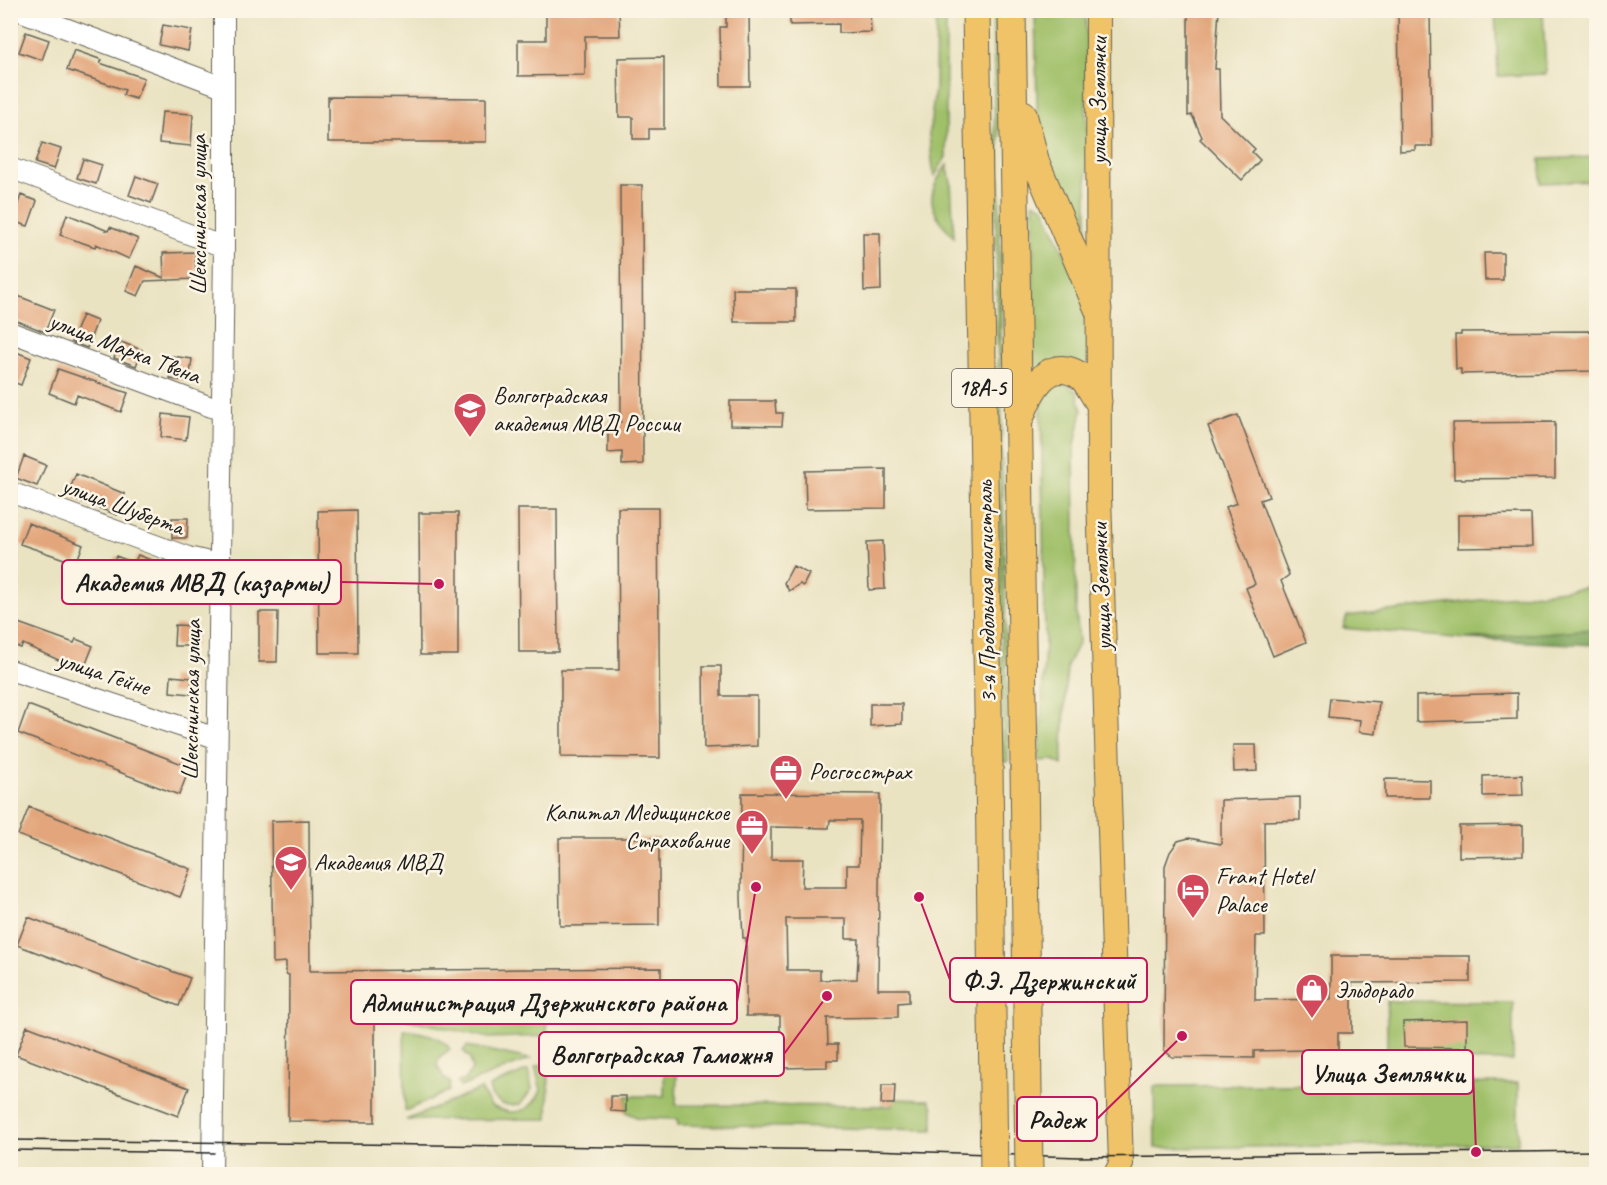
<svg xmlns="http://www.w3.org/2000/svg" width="1607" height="1185" viewBox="0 0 1607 1185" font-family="Caveat,sans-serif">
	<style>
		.green { fill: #9fbf68; stroke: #5e6e42; stroke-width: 1.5 }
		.forest { fill: #7fa65c; stroke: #4e613c; stroke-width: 1.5 }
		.building { fill: #e3a67c; fill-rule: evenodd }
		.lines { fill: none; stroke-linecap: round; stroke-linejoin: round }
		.minor-casing { stroke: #646256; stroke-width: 22 }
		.major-casing { stroke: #646256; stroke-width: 26 }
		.highway-casing { stroke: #646256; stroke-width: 29 }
		.minor { stroke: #fff; stroke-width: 20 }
		.major { stroke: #f0c369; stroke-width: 24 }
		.highway { stroke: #f0c369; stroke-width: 27 }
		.tram { stroke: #1c1c1c; stroke-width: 1.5 }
		.highway-bridge-casing { stroke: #646256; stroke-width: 29; stroke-linecap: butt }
		.highway-bridge { stroke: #f0c369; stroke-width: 27 }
		.labels { text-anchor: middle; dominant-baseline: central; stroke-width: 5; stroke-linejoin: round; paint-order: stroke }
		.shield { fill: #fcf5e5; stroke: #5f5d58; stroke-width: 1.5 }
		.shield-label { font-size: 22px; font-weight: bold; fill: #1c1c1c }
		.street-label { font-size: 24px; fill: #1c1c1c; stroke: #fcf5e5 }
		.poi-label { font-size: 24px; fill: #1c1c1c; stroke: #fcf5e5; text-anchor: start }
		.leader { fill: none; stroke: #c2185b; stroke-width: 2 }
		.callout-dot { fill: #c2185b; stroke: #fcf5e5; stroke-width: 2 }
		.callout { fill: #fcf5e5; stroke: #c2185b; stroke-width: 2 }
		.callout-label { font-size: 26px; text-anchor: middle; font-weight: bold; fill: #1c1c1c }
	</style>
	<rect width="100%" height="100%" fill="#fcf5e5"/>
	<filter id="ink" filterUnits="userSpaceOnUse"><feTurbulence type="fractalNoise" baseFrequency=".0167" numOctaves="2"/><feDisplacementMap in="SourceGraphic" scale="12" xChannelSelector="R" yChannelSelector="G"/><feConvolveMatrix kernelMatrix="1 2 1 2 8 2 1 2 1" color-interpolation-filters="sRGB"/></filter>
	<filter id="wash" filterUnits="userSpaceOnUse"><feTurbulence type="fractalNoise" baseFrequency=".008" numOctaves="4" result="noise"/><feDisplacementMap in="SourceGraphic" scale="24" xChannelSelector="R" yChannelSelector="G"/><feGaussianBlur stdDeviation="1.35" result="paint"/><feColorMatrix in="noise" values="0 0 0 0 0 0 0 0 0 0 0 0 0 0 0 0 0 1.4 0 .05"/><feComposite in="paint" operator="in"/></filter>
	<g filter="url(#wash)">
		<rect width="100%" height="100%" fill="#eae3c2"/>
		<path class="green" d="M936 11H946V157L934 177 929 136 935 88Z
			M993 11H998L1002 448 1008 762H1003Z
			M1035 11H1086L1087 238 1083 241 1038 152Z
			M1495 11H1543L1546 74 1498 76Z
			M1596 157V181L1541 183 1540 159Z
			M947 165 951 182 954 237C928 210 924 196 947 165Z
			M1033 202 1044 207 1086 303 1090 377 1034 373Z
			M1060 383 1067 385 1077 392 1082 410 1074 451 1076 609 1079 642 1067 666 1062 765 1054 760 1039 761 1045 642 1041 404 1050 386Z
			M1596 586V629L1466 639 1343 628 1347 616Z
			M1387 1001 1513 1002V1061L1387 1060Z
			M405 1015 547 1016V1036L489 1038 406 1019Z
			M404 1030C420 1032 442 1035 450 1049L440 1057 437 1064 444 1078 450 1082 449 1091 405 1111Z
			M678 1038 676 1105 892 1106 893 1099 929 1100 933 1107V1130L678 1125 677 1119 638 1118 626 1112V1096H664L665 1040Z
			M467 1046 530 1059 460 1087 458 1082 465 1080 472 1069 470 1058 463 1051Z
			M549 1063 548 1119 406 1120 481 1089 490 1105C511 1117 531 1114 541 1090L535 1067Z
			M528 1070 532 1089 520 1105H504L492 1097 489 1087Z
			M1518 1083V1144L1155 1148 1154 1086Z"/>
		<path class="forest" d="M1596 629V645L1466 639Z"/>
		<g id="blocks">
			<path class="building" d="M546 10H619L620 36H585V75L518 76V40H546Z
				M726 10H749L750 86H721L720 27H726Z
				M790 10H870L871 32 839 33V24L790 25Z
				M1188 10H1219L1215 69H1219L1220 115 1255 149 1252 152 1260 160 1242 180 1200 139 1202 137 1192 115 1188 116Z
				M1398 10H1430L1432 146H1415V150L1400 151Z
				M163 25 192 30 188 51 159 45Z
				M26 32 49 40 42 60 19 52Z
				M74 50 102 60 100 63 144 78 136 99 123 95 125 90 67 70Z
				M664 57V129H649V139H633V117H619L618 58Z
				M328 97 486 98V142H328Z
				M162 112 193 114 191 146 159 143Z
				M42 143 61 149 54 169 35 163Z
				M83 159 102 165 96 184 77 178Z
				M136 176 158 184 151 203 129 195Z
				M620 185H642L643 464 622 465V452L608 453V422H621Z
				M21 195 37 201 28 226 12 221Z
				M67 214 108 231 110 227 138 239 129 259 96 244 95 247 60 235Z
				M863 233H880L881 290 864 291Z
				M195 252 196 279 145 281 138 296 126 291 136 266 164 278 163 253Z
				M1484 253H1503V280H1485Z
				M733 289H796V322H734Z
				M10 293 54 310 45 332 10 318Z
				M82 315 97 321 87 348 71 342Z
				M1592 331V333H1596V367H1592V371L1461 374V369H1456L1455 335H1461V332Z
				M121 342 142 350 136 366 114 358Z
				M14 351 31 358 21 385 10 381V360Z
				M172 356 192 359 189 381 170 379Z
				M58 369 128 393 121 412 77 395 74 403 49 393Z
				M730 401H775L776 413H783L782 426 730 425Z
				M163 414 189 417 186 440 161 437Z
				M1238 415 1269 497 1260 500 1289 575 1281 581 1306 642 1273 656 1246 588 1255 584 1226 507 1237 503 1208 426Z
				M1555 422V478L1454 479 1453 423Z
				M24 456 46 465 37 486 16 478Z
				M886 469V508L806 509 805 471Z
				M76 474 125 494 117 515 67 496Z
				M618 508H658L660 758 561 757V670H619Z
				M518 509H557L558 652H519Z
				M357 510 358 653H319L318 511Z
				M419 513H458V655H420Z
				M1531 514 1532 547 1458 548V515Z
				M172 518H188L187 538H172Z
				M28 523 83 545 76 563 20 544Z
				M883 541 885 589 869 590 867 542Z
				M138 555 158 563 152 577 147 575 145 579 136 575 130 588 107 578 116 556 134 563Z
				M793 566 809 574 803 586 800 584 789 591 784 583Z
				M259 612H278L277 662H259Z
				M10 620 74 643 76 639 93 646 83 671 23 644 21 648 10 644Z
				M175 625 196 626 195 646H174Z
				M703 666H721V696H757V746L704 748Z
				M171 676 192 678 191 694 170 692Z
				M1517 693V719L1416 722V696Z
				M1330 698 1379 702 1376 734 1359 732 1360 720 1328 717Z
				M870 704H902V724L870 726Z
				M28 705 190 767 179 795 18 733Z
				M1233 745H1256L1257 771 1234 772Z
				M1522 775 1523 795 1483 796V776Z
				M1385 779 1430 780V798H1385Z
				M742 793 880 794 878 989H909V1002L898 1003V1017L827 1018 828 1044H838V1060H827V1067L782 1068 781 1062H769V1040H780V1016H746V938H743L741 898ZM830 820H860L859 865H847V887H802L803 859H771V827L829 828ZM786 919H846V939H859L857 979 820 980V970H787Z
				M1300 797V820L1264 821 1265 936H1256L1255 1000 1331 999V956H1470V982L1352 983V1033H1338V1065H1316V1050L1254 1051V1058L1172 1057 1164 1050 1165 866 1170 852 1178 841 1189 838 1221 844V800Z
				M29 807 191 869 180 897 18 835Z
				M309 820 310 971 661 968V1006H375V1122L288 1121 289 975 286 974V962L273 963 271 821Z
				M1523 825V856L1459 857V826Z
				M559 838H659V925L560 926Z
				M28 917 190 978 179 1006 17 945Z
				M1467 1020V1048L1404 1047 1403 1022Z
				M27 1026 189 1088 178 1116 16 1055Z
				M882 1085H895L894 1104H881Z
				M611 1096H626V1112L611 1111Z"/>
		</g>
	</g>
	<g filter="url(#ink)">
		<use href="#blocks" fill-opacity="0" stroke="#646256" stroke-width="1.5"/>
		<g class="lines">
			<defs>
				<path id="minor" d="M17 10 223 87
					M10 168 224 247
					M10 332 222 411
					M10 492 188 557 218 564
					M10 670 216 738
					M212 1174 224 247V10"/>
				<path id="major" d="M1098 10 1099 497 1121 1164 1116 1174"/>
				<path id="highway" d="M976 10 989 766
					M1012 10 1024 765
					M1023 114 1036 163 1098 309
					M1021 416C1030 391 1047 356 1079 375 1086 379 1093 394 1098 401"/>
			</defs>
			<use href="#minor" class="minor-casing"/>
			<use href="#major" class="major-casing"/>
			<use href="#highway" class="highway-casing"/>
			<use href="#minor" class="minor"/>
			<use href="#major" class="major"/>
			<use href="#highway" class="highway"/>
			<path class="tram" d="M10 1140 871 1150 1078 1157 1596 1151
				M10 1150 214 1153"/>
			<defs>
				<path id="highway-bridge" d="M1024 765 1029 1174
					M989 766 994 1174"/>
			</defs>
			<use href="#highway-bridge" class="highway-bridge-casing"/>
			<use href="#highway-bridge" class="highway-bridge"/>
		</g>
	</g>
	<defs>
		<symbol id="university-pin" viewBox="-11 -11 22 30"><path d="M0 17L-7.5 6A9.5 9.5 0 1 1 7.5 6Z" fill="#d1495b" stroke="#fcf5e5"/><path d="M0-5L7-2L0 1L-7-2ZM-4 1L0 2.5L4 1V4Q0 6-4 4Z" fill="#fff"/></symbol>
		<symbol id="office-pin" viewBox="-11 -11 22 30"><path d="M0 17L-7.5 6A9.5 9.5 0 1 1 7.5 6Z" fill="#d1495b" stroke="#fcf5e5"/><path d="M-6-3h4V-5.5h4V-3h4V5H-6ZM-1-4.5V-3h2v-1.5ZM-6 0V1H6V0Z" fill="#fff"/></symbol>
		<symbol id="hotel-pin" viewBox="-11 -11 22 30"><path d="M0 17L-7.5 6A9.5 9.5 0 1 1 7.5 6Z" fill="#d1495b" stroke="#fcf5e5"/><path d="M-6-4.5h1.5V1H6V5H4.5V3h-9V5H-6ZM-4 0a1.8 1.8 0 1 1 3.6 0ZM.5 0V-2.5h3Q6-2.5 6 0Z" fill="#fff"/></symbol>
		<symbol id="shop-pin" viewBox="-11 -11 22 30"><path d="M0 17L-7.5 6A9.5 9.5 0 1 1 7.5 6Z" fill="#d1495b" stroke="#fcf5e5"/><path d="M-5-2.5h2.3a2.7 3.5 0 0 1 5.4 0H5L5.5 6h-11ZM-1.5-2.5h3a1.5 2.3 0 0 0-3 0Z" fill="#fff"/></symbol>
	</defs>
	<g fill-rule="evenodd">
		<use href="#university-pin" x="451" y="390" width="38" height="52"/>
		<use href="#office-pin" x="767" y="752" width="38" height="52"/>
		<use href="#office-pin" x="733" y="807" width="38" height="52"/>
		<use href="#university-pin" x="272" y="843" width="38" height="52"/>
		<use href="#hotel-pin" x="1174" y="871" width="38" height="52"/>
		<use href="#shop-pin" x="1293" y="971" width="38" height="52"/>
	</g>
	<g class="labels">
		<rect class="shield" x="952" y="369" width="60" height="38" rx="4.5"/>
		<g class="shield-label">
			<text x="982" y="388">18А-5</text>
		</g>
		<g class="street-label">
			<text transform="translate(1098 101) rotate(-90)">улица Землячки</text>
			<text transform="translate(198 215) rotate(-90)">Шекснинская улица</text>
			<text transform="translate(125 348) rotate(21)">улица Марка Твена</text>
			<text transform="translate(123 506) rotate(20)">улица Шуберта</text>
			<text transform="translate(1101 587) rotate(-92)">улица Землячки</text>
			<text transform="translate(986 592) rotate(-91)">3-я Продольная магистраль</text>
			<text transform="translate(104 673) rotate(18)">улица Гейне</text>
			<text transform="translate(191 700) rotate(-89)">Шекснинская улица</text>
		</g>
		<g class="poi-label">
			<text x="493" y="395">Волгоградская<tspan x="493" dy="28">академия МВД России</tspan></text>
			<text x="809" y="771">Росгосстрах</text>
			<text x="729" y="812" text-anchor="end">Капитал Медицинское<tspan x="729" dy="28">Страхование</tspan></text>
			<text x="314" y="862">Академия МВД</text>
			<text x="1216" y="876">Frant Hotel<tspan x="1216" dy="28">Palace</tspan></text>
			<text x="1335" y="990">Эльдорадо</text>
		</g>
	</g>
	<path class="leader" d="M439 584L341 582M919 897L950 980M756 887L737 1002M827 996L784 1054M1476 1152L1473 1072M1182 1036L1097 1119"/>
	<g class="callout-dot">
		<circle cx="439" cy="584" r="6"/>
		<circle cx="919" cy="897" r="6"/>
		<circle cx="756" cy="887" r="6"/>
		<circle cx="827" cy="996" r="6"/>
		<circle cx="1476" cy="1152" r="6"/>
		<circle cx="1182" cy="1036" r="6"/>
	</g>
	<g class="callout">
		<rect x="62" y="560" width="279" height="44" rx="6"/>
		<rect x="950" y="958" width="197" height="44" rx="6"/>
		<rect x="351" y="980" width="386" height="44" rx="6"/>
		<rect x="539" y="1032" width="245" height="44" rx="6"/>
		<rect x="1302" y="1050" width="171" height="44" rx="6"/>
		<rect x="1017" y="1097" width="80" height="44" rx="6"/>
	</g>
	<g class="callout-label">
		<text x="202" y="591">Академия МВД (казармы)</text>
		<text x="1049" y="989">Ф.Э. Дзержинский</text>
		<text x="544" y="1011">Администрация Дзержинского района</text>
		<text x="661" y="1063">Волгоградская Таможня</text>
		<text x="1388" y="1082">Улица Землячки</text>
		<text x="1057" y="1128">Радеж</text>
	</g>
	<rect width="1607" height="1185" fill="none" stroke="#fcf5e5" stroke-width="36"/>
</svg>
